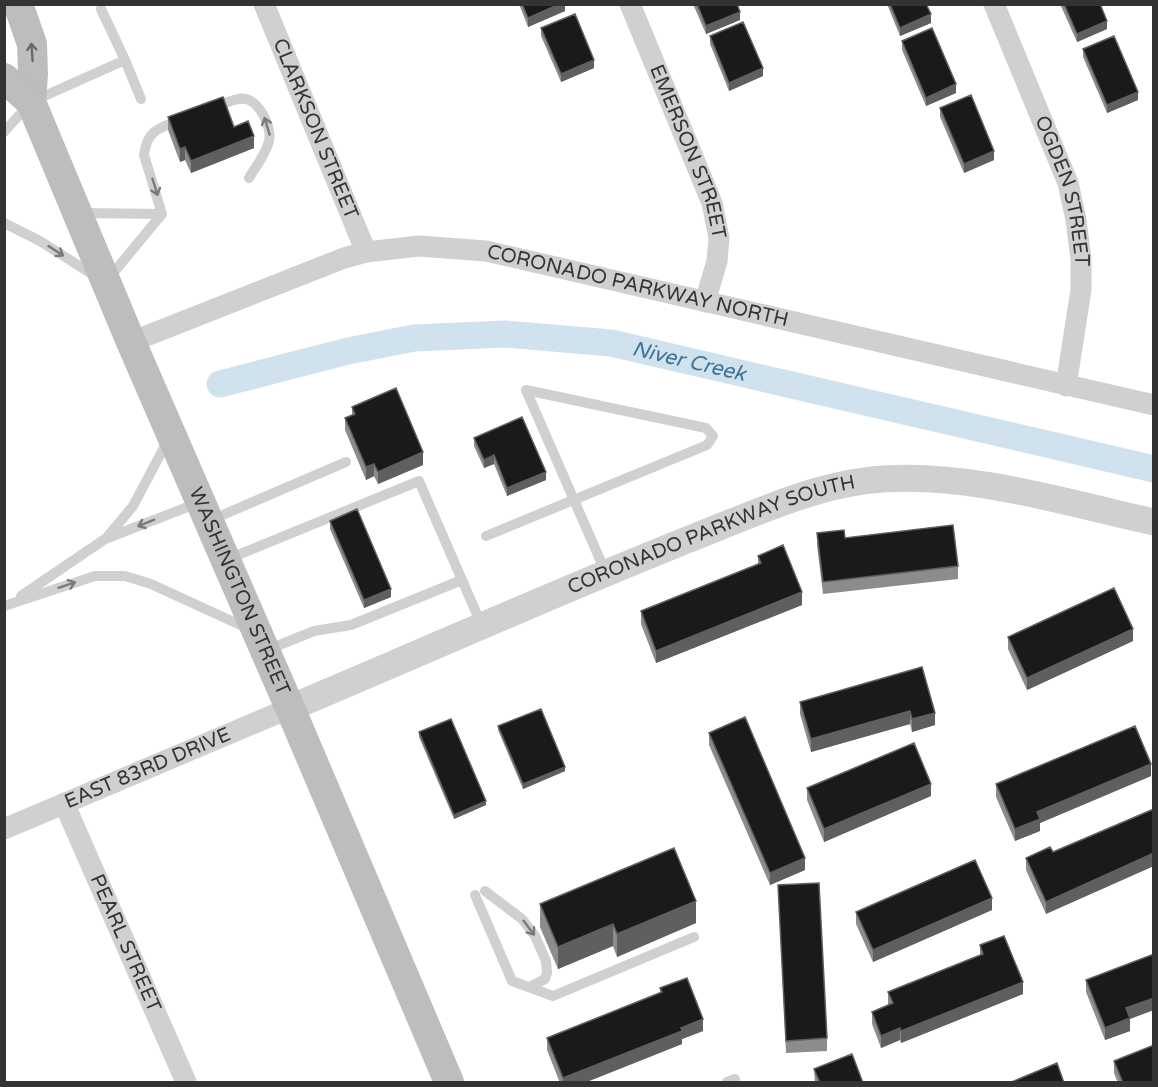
<svg xmlns="http://www.w3.org/2000/svg" width="1158" height="1087" viewBox="0 0 1158 1087" font-family="'Varela Round',sans-serif">
	<style>
		.lines { fill: none; stroke-linecap: round; stroke-linejoin: round }
		.canal { stroke: #cfe2ee; stroke-width: 27 }
		.service { stroke: #d0d0d0; stroke-width: 10 }
		.minor { stroke: #d0d0d0; stroke-width: 21 }
		.tertiary { stroke: #d0d0d0; stroke-width: 27 }
		.secondary { stroke: #bdbdbd; stroke-width: 30 }
		.wall { fill: #8c8c8c }
		.shaded-wall { fill: #5f5f5f }
		.building { fill: #1a1a1a; stroke: #5f5f5f; stroke-width: 1.5 }
		.oneway { stroke: #6a6a6a }
		.oneway2 { stroke: #7a7a7a }
		.labels { text-anchor: middle; dominant-baseline: central; stroke-width: 6; stroke-linejoin: round; paint-order: stroke }
		.street-label { font-size: 20px; fill: #333; stroke: #fff }
		.water-label { font-size: 21px; font-style: italic; fill: #3f7597; stroke: #fff }
	</style>
	<rect width="100%" height="100%" fill="#fff"/>
	<g class="lines">
		<path class="canal" id="s1" d="M220 384 348 351 414 338 505 334 611 343 1154 469"/>
		<path class="service" d="M125 60 141 99
			M214 107C239 98 250 90 265 118 268 125 271 133 269 141 266 154 256 166 249 178
			M4 132 31 102 125 60 101 9
			M81 213 162 214
			M162 214 144 155C147 130 159 128 180 120
			M4 223 40 241 95 276
			M109 278 162 214
			M526 390 605 571
			M211 520 346 462
			M108 536 133 506 168 440
			M486 536 707 445 713 436 706 428 526 390
			M228 559 419 481 482 626
			M21 596 105 539 198 503
			M4 606 95 576H125L151 584 249 629
			M267 650 314 631 351 625 462 580
			M485 891 522 919 535 936 546 961 547 973 545 979 530 987
			M475 895 512 981 553 996 694 937
			M727 1082 735 1079"/>
		<g class="minor">
			<path id="s2" d="M264 4 366 252"/>
			<path id="s3" d="M630 4 712 203 719 238 717 261 705 302"/>
			<path id="s4" d="M994 4 1068 183 1076 220 1081 259V290L1066 386"/>
			<path id="s5" d="M131 342 344 258 366 252 419 246 486 251 1154 405"/>
			<path id="s6" d="M64 803 186 1082"/>
			<path id="s7" d="M4 829 290 708"/>
		</g>
		<path class="tertiary" id="s8" d="M290 708C421 653 550 595 682 542 745 518 815 483 883 479 972 473 1067 503 1154 522"/>
		<g class="secondary">
			<path d="M18 4 32 44 33 74 31 102"/>
			<path id="s9" d="M4 78 31 102 131 342 290 708 449 1082"/>
		</g>
	</g>
	<path class="wall" d="M519 4H565V11L528 27Z
		M693 4H737L740 20 706 34Z
		M887 4H926L931 23 900 36Z
		M1060 4H1100L1107 29 1077 42Z
		M541 28 594 68 561 82 541 36Z
		M710 36 763 76 729 91 710 44Z
		M902 41 956 93 926 106 902 50Z
		M1083 49 1138 100 1107 113 1083 57Z
		M940 108 994 160 964 173 940 117Z
		M168 117 234 127 254 148 191 173 185 160 180 162 168 130Z
		M352 407 423 465 378 484 374 476 366 480 345 430V418L352 415Z
		M474 438 546 480 507 496 494 464 484 468 474 446Z
		M330 521 391 597 364 608 330 529Z
		M817 533 845 538 958 566V579L823 594 817 545Z
		M758 556 802 605 656 663 641 624V611L758 565Z
		M1008 637 1133 641 1027 690 1008 649Z
		M922 667 935 725 912 732 910 724 811 752 800 714V702Z
		M498 726 565 771 523 789 498 730Z
		M419 732 486 805 454 819 419 737Z
		M709 733 805 870 770 885 709 745Z
		M1151 776 1040 823V831L1015 841 996 797V784Z
		M807 788 931 796 824 842 807 800Z
		M1050 847 1046 914 1026 870V858Z
		M778 885 827 1038V1051L786 1053Z
		M540 904 696 923 617 957 613 946 558 969 540 927Z
		M992 910 873 962 856 924V912Z
		M980 945 1023 994 901 1043 900 1040 881 1048 872 1024V1012L888 1005V992L980 955Z
		M1086 980 1130 1019V1031L1105 1040 1086 992Z
		M660 988 703 1031 682 1039V1044L584 1083H560L547 1050V1038L660 993Z
		M1114 1061 1154 1083H1118L1114 1073Z
		M814 1069 863 1083H815Z"/>
	<path class="shaded-wall" d="M560 4H565V11L528 27V18Z
		M740 12V20L706 34V26Z
		M931 14V23L900 36V28Z
		M1107 21V29L1077 42V34Z
		M594 60V68L561 82V74Z
		M763 68V76L729 91V83Z
		M956 84V93L926 106V98Z
		M1138 92V100L1107 113V105Z
		M254 136V148L191 173V161Z
		M185 147V160L180 162V149Z
		M994 151V160L964 173V164Z
		M423 452V465L378 484V472Z
		M494 455V464L484 468V460Z
		M374 464V476L366 480V467Z
		M546 472V480L507 496V488Z
		M391 589V597L364 608V600Z
		M802 592V605L656 663V651Z
		M1133 629V641L1027 690V678Z
		M910 711V724L811 752V739Z
		M935 713V725L912 732V719Z
		M1151 764V776L1040 823V831L1015 841V829L1037 812Z
		M565 767V771L523 789V784Z
		M931 784V796L824 842V829Z
		M486 801V805L454 819V815Z
		M1154 853V866L1046 914V902Z
		M805 858V870L770 885V873Z
		M992 898V910L873 962V950Z
		M696 901V923L617 957V934Z
		M613 924V946L558 969V947Z
		M1023 982V994L901 1043V1031Z
		M1154 998V1010L1130 1019V1031L1105 1040V1028L1126 1008Z
		M703 1019V1031L682 1039V1044L584 1083H563V1078Z
		M900 1028V1040L881 1048V1036Z"/>
	<path class="building" d="M522 4H560L528 18Z
		M697 4H737L740 12 706 26Z
		M890 4H926L931 14 900 28Z
		M1064 4H1100L1107 21 1077 34Z
		M575 14 594 60 561 74 541 28Z
		M743 22 763 68 729 83 710 36Z
		M932 28 956 84 926 98 902 41Z
		M1114 36 1138 92 1107 105 1083 49Z
		M971 95 994 151 964 164 940 108Z
		M223 97 234 127 248 121 254 136 191 161 185 147 180 149 168 117Z
		M396 388 423 452 378 472 374 464 366 467 345 418 355 414 352 407Z
		M522 417 546 472 507 488 494 455 484 460 474 438Z
		M357 509 391 589 364 600 330 521Z
		M953 525 958 566 823 582 817 533 844 530 845 538Z
		M783 545 802 592 656 651 641 611 761 563 758 556Z
		M1114 588 1133 629 1027 678 1008 637Z
		M922 667 935 713 912 719 910 711 811 739 800 702Z
		M541 709 565 767 523 784 498 726Z
		M745 717 805 858 770 873 709 733Z
		M451 719 486 801 454 815 419 732Z
		M1135 726 1151 764 1037 812 1040 819 1015 829 996 784Z
		M914 743 931 784 824 829 807 788Z
		M1154 809V853L1046 902 1026 858 1050 847 1053 852Z
		M674 848 696 901 617 934 613 924 558 947 540 904Z
		M975 860 992 898 873 950 856 912Z
		M819 883 827 1038 786 1041 778 885Z
		M1004 936 1023 982 901 1031 900 1028 881 1036 872 1012 893 1003 888 992 983 954 980 945Z
		M1154 954V998L1126 1008 1130 1018 1105 1028 1086 980Z
		M687 978 703 1019 681 1028 682 1031 563 1078 547 1038 662 992 660 988Z
		M1154 1045V1083H1123L1114 1061Z
		M852 1054 863 1083H820L814 1069Z
		M1057 1063 1064 1083H1009Z"/>
	<defs><path id="oneway-shaft" d="M-6 0H5M1.5-3L5.5 0L1.5 3" fill="none" stroke-width="1.6" stroke-linecap="round" stroke-linejoin="round" transform="scale(1.5)"/></defs>
	<use class="oneway" href="#oneway-shaft" transform="translate(32 52) rotate(-94)"/>
	<g class="oneway2">
		<use href="#oneway-shaft" transform="translate(267 126) rotate(-107)"/>
		<use href="#oneway-shaft" transform="translate(155 187) rotate(73)"/>
		<use href="#oneway-shaft" transform="translate(56 251) rotate(33)"/>
		<use href="#oneway-shaft" transform="translate(146 523) rotate(158)"/>
		<use href="#oneway-shaft" transform="translate(67 585) rotate(-18)"/>
		<use href="#oneway-shaft" transform="translate(529 928) rotate(53)"/>
	</g>
	<g class="labels">
		<g class="street-label">
			<text stroke="none"><textPath href="#s2" startOffset="135">CLARKSON STREET</textPath></text>
			<text stroke="none"><textPath href="#s3" startOffset="159">EMERSON STREET</textPath></text>
			<text stroke="none"><textPath href="#s4" startOffset="200">OGDEN STREET</textPath></text>
			<text stroke="none"><textPath href="#s5" startOffset="528">CORONADO PARKWAY NORTH</textPath></text>
			<text stroke="none"><textPath href="#s8" startOffset="456">CORONADO PARKWAY SOUTH</textPath></text>
			<text stroke="none"><textPath href="#s9" startOffset="568">WASHINGTON STREET</textPath></text>
			<text stroke="none"><textPath href="#s7" startOffset="156">EAST 83RD DRIVE</textPath></text>
			<text stroke="none"><textPath href="#s6" startOffset="153">PEARL STREET</textPath></text>
		</g>
		<g class="water-label">
			<text stroke="none"><textPath href="#s1" startOffset="477">Niver Creek</textPath></text>
		</g>
	</g>
	<rect width="1158" height="1087" fill="none" stroke="#333333" stroke-width="12"/>
</svg>
